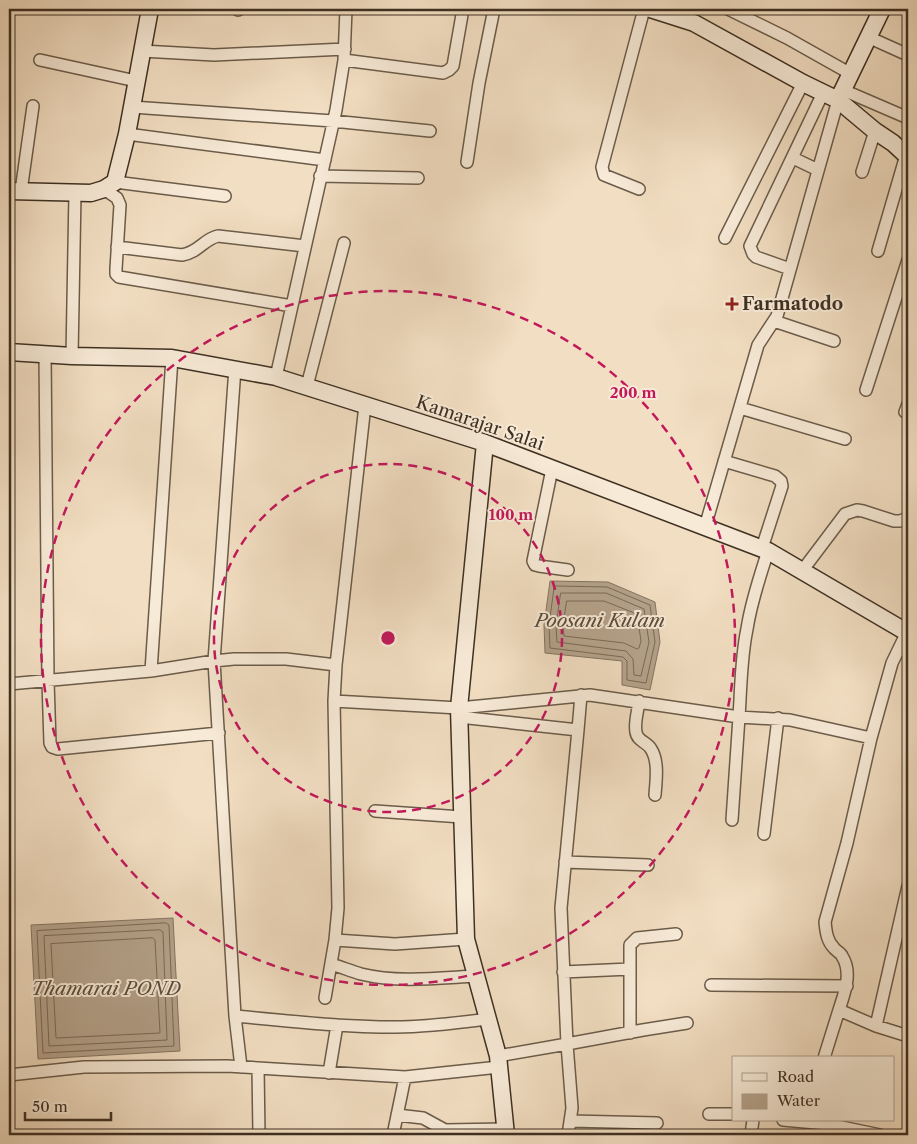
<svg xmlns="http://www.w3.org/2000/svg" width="917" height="1144" viewBox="0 0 917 1144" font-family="'Libre Caslon Text',serif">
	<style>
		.water { fill: #b5a38c; stroke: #857562 }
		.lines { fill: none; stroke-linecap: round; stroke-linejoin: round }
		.shore { stroke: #7a6a57; stroke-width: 1 }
		.street-casing { stroke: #6b5c4a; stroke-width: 14 }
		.secondary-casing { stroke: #3e3022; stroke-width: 19 }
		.street { stroke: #f7ead7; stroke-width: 11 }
		.secondary { stroke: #f7ead7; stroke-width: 16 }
		.ring { fill: none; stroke: #c2185b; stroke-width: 2.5; stroke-dasharray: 9 6 }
		.poi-dot { fill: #8f2418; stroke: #f7ead7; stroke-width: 2 }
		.labels { text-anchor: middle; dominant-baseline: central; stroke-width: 4; stroke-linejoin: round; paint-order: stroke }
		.poi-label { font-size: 18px; font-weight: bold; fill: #3e3022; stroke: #f7ead7; text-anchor: start }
		.street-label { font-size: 18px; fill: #3e3022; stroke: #f7ead7 }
		.water-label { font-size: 19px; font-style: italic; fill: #5c4d3c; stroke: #f7ead7 }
		.centre { fill: #c2185b; stroke: #f7ead7; stroke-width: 2.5 }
		.ring-label { font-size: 15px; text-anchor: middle; font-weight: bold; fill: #c2185b; stroke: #f7ead7; stroke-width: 4; stroke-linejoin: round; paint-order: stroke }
	</style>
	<rect width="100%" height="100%" fill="#f2dec2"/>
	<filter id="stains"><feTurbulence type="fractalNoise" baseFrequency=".004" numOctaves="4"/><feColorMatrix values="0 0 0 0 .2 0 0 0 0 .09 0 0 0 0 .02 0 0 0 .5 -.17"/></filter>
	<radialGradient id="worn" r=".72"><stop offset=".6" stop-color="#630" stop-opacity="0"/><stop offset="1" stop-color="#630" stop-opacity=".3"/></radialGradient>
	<path class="water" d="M550 581 608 582 655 602 660 642 650 690 622 685V661L545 653 544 625Z
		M173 918 180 1051 38 1059 31 925Z"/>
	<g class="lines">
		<path class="shore" d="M556 586 607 587 650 605 655 642 646 683 627 680V661L623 657 550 648 549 625 554 588Z
			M561 593H606L644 609 649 642 641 676 634 675 633 659 626 651 557 642 556 626Z
			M567 601H604L637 614 641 641 639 648 637 649 624 643 564 636 563 626Z
			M166 923 169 925 174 1046 43 1053 37 931Z
			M160 930 163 932 167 1040 49 1046 44 936Z
			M153 938 155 940 160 1033 56 1038 51 944Z"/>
		<defs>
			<path id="street" d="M238 9V10
				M728 9 787 38 851 74
				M868 37 908 55
				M142 51 214 55 345 49
				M40 60 136 81
				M344 60 443 73 449 70 453 66 463 9
				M843 90 908 118
				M132 107 333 121 430 131
				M127 134 325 160
				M793 158 818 170
				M467 162 479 83 494 9
				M862 172 875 131
				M320 176 418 178
				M115 182 225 196
				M104 189 117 198 120 205 116 269V274L119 277 292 306
				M639 189 604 175 602 167 644 9
				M21 191 33 106
				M725 238 803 83
				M117 247 182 255C199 252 204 239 218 236L305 246
				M878 251 906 155
				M790 269 756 257 753 254 750 246 823 93
				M774 321 834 341
				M45 354 48 681 50 743 52 747 58 749 219 733
				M72 356 75 193
				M235 368 214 661 235 1016 241 1067
				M276 377 336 110 344 60 346 9
				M307 386 344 243
				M866 390 908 260
				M740 408 845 439
				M905 412 908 404
				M724 461 775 476 781 481 782 486 762 548
				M552 469 533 561 535 565 539 566 568 570
				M705 527 758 345 777 316 838 100
				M768 551C760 576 751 602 747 629 741 657 741 687 739 717L790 720 871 738
				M802 571 845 514 857 510 863 511 894 521H900L908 518
				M907 632 892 663 871 738 847 843 825 922C826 932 827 941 834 948 836 951 841 953 842 956 853 973 844 994 839 1010L876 1026 908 1036
				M151 671 172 358
				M9 684 151 671 214 661 234 659H286L336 665
				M334 701 459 708 590 695 739 717 732 820
				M639 701C638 711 634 723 636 732 637 741 647 742 651 749 659 761 656 781 655 795
				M459 717 578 730 561 908 567 1044 643 1030 687 1023
				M578 730 581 695
				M375 811 462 817
				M764 834 778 718
				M565 862 648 865
				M335 940 395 944 466 939
				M331 964C341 967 351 971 361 974 398 983 438 978 476 976
				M563 972 630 969
				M711 985 847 986
				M325 998 335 940 338 908 334 701 336 665 365 405
				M235 1016C288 1021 342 1027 396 1027 427 1027 457 1023 488 1019
				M876 1026 908 886
				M630 1033V945L637 938 676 934
				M498 1056 567 1044 572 1108 568 1135
				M824 1058 839 1010
				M258 1068 259 1135
				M329 1073 337 1025
				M9 1075 84 1067 227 1066 405 1077 499 1067
				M709 1114H733
				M397 1115 423 1118 445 1130 505 1129
				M783 1120 827 1124 880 1135
				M570 1121 657 1123
				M393 1135 405 1077
				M751 1135 753 1120"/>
			<path id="secondary" d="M650 9 694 23 803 83 838 100 875 131 893 143 908 157
				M838 100 882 9
				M9 191 91 193 104 189 115 182 127 134 150 9
				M9 352 72 356 172 358 276 377 485 443 768 551 908 633
				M485 443 459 708 466 939 498 1056 506 1135"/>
		</defs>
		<use href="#street" class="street-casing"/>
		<use href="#secondary" class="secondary-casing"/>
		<use href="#street" class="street"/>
		<use href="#secondary" class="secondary"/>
	</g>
	<g class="ring">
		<circle cx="388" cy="638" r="174"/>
		<circle cx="388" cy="638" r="347"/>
	</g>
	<path class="poi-dot" d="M729.5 296.5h5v5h5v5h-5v5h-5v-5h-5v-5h5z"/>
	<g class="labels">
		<g class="poi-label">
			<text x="742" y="304">Farmatodo</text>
		</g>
		<g class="street-label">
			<text transform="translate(480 423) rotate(19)">Kamarajar Salai</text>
		</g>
		<g class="water-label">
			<text x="600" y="620">Poosani Kulam</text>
			<text x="106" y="988">Thamarai POND</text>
		</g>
	</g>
	<circle cx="388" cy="638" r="8" class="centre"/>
	<g class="ring-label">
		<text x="633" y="398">200 m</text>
		<text x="511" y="520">100 m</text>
	</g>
	<rect width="917" height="1144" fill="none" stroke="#f2dec2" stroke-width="30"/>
	<rect x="10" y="10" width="897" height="1124" fill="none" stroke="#3e3022" stroke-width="2.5"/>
	<rect x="15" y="15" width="887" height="1114" fill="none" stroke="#3e3022"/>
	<rect x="732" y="1056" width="162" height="65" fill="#f7ead7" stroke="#ada08f"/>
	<rect x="742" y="1073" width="25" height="8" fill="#f7ead7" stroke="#ada08f"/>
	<text x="777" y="1082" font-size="15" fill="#3e3022">Road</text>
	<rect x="742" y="1094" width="25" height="15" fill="#b5a38c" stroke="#ada08f"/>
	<text x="777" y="1106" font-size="15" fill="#3e3022">Water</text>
	<path d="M25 1112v8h86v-8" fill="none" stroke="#3e3022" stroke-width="2.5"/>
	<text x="32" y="1112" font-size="15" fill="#3e3022" stroke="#f7ead7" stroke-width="4" paint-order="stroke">50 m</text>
	<rect width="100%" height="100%" filter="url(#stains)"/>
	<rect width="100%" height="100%" fill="url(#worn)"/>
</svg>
